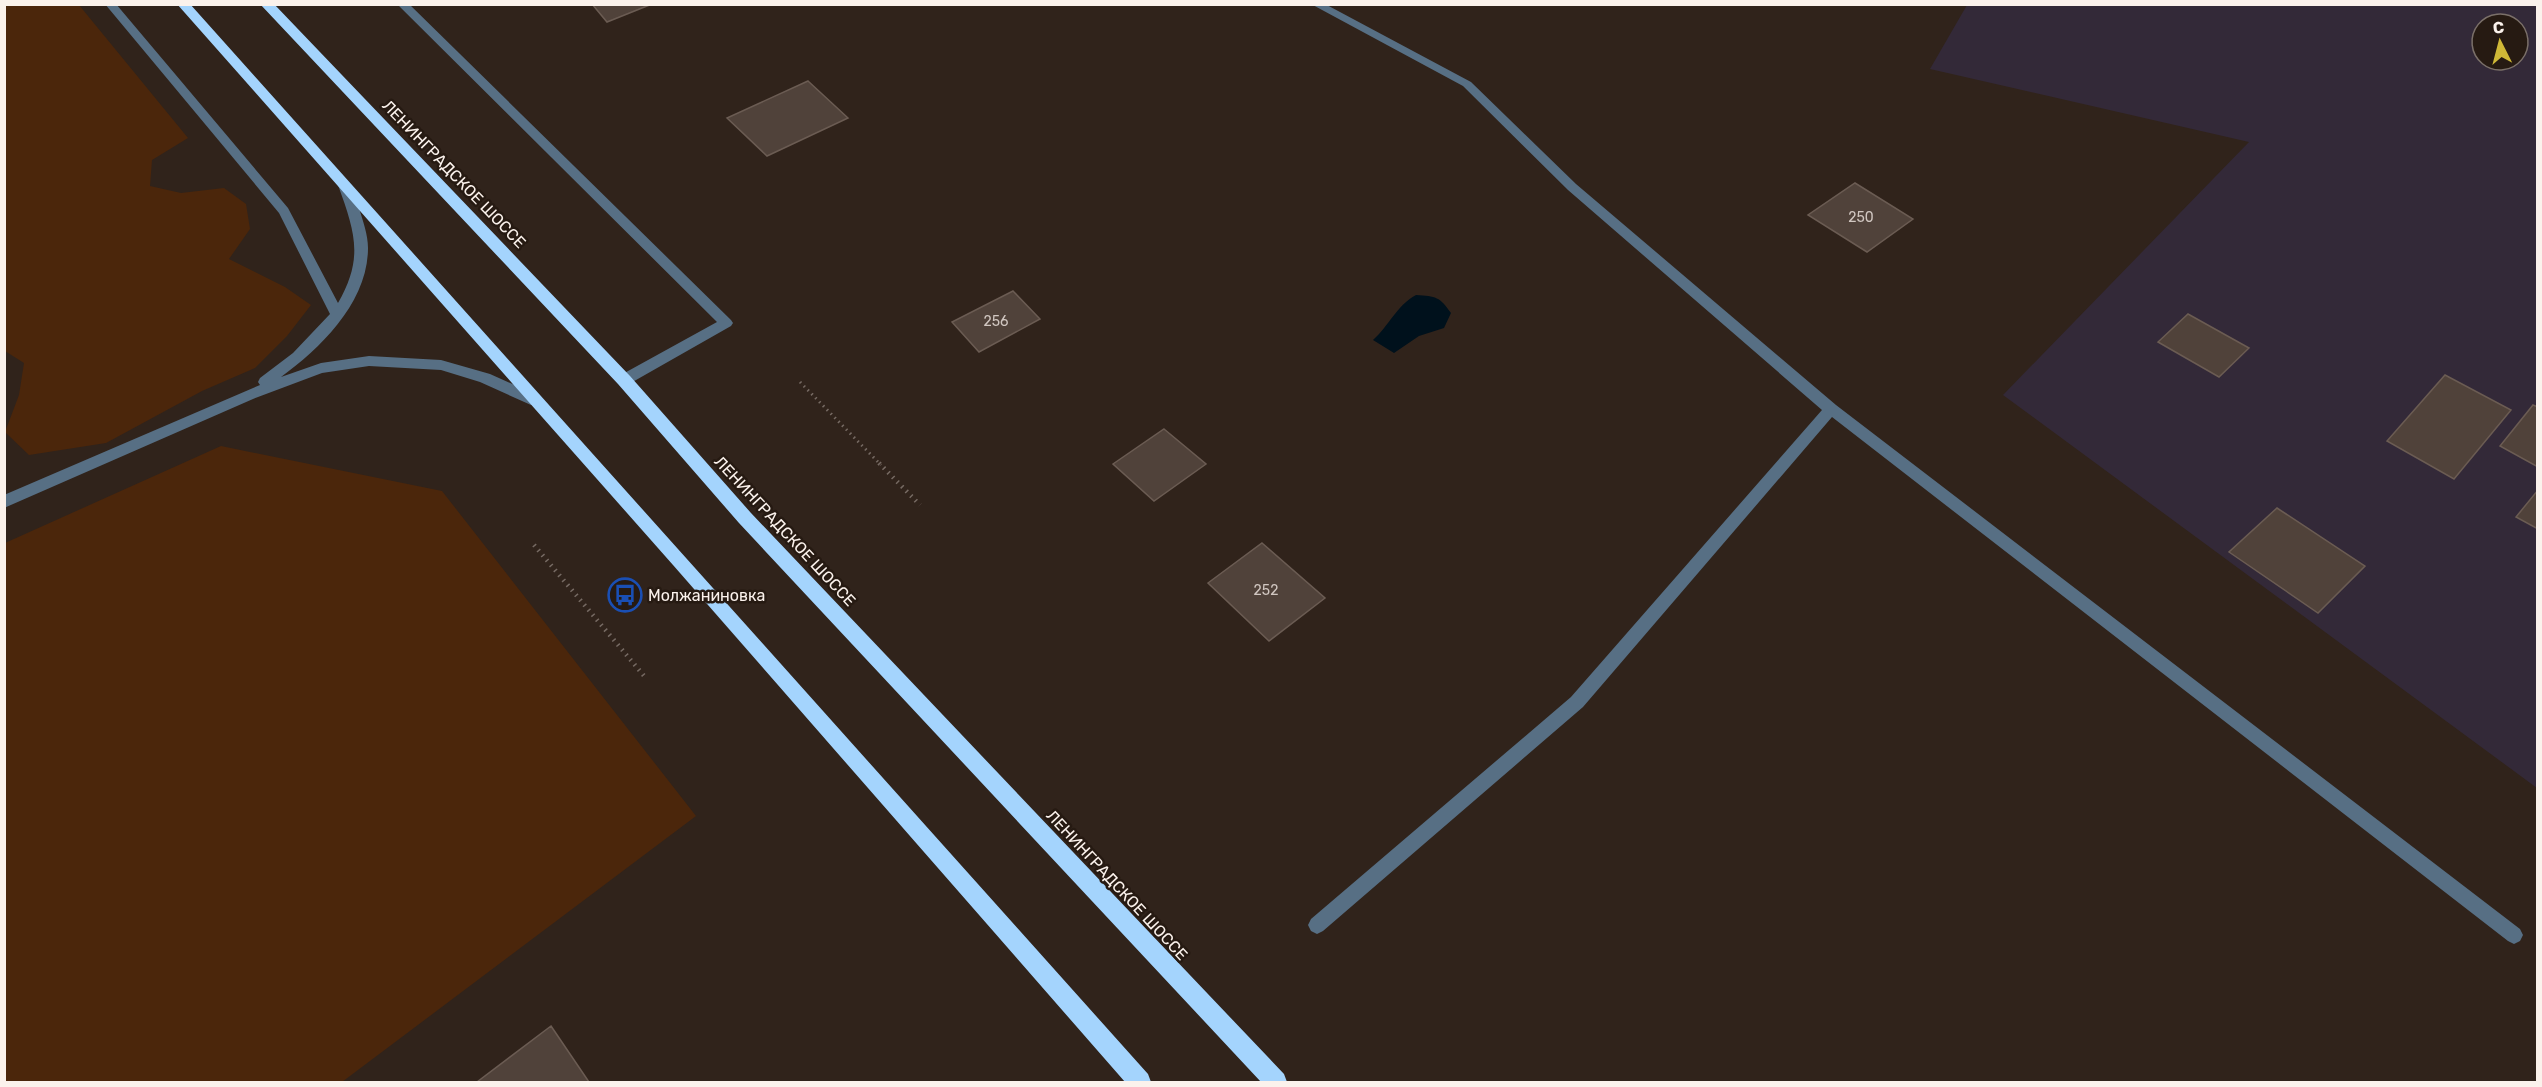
<svg xmlns="http://www.w3.org/2000/svg" width="2542" height="1087" viewBox="0 0 2542 1087" font-family="Rubik,sans-serif">
	<style>
		.industrial { fill: #332938; fill-rule: evenodd }
		.green { fill: #4b260b }
		.water { fill: #00111c }
		.building { fill: #50423a; stroke: #6b5c53; stroke-width: 1.5 }
		.lines { fill: none; stroke-linecap: round; stroke-linejoin: round }
		.path-far1 { stroke: #766a63; stroke-width: 3; stroke-dasharray: 1.5 4; stroke-linecap: butt }
		.path { stroke: #766a63; stroke-width: 4.5; stroke-dasharray: 1.5 5; stroke-linecap: butt }
		.minor { fill: #576f84; fill-rule: evenodd }
		.highway { fill: #a4d4fd; fill-rule: evenodd }
		.labels { text-anchor: middle; dominant-baseline: central; stroke-width: 5; stroke-linejoin: round; paint-order: stroke }
		.number-label { font-size: 14px; fill: #d0c6c0 }
		.street-label { font-size: 16px; fill: #fbf2ec; stroke: #261a12 }
		.poi-label { font-size: 16px; fill: #fbf2ec; stroke: #261a12; text-anchor: start }
	</style>
	<rect width="100%" height="100%" fill="#30231b"/>
	<path class="industrial" d="M1967 5H2537V788L2003 395 2249 142 1930 69ZM2482 24H2518V60H2482Z"/>
	<path class="green" d="M4 5H79L188 138 152 160 150 186 181 193 224 188 246 204 250 229 229 259 285 287 311 305 287 336 255 368 202 391 106 443 29 455 5 432 19 395 24 363 5 351Z
		M221 446 442 491 696 816 342 1082H5V543Z"/>
	<path class="water" d="M1416 295C1436 296 1440 297 1451 313L1444 328 1419 336 1394 353 1373 340C1389 326 1397 305 1416 295Z"/>
	<path class="building" d="M592 4H652L607 22Z
		M808 81 848 118 767 156 727 118Z
		M1855 183 1913 219 1867 252 1808 215Z
		M1013 291 1040 319 979 352 952 322Z
		M2188 314 2249 348 2219 377 2158 342Z
		M2445 375 2511 410 2454 479 2387 441Z
		M2533 405 2538 407V467L2500 446Z
		M1164 429 1206 464 1154 501 1113 464Z
		M2538 490V529L2516 517Z
		M2277 508 2365 566 2318 613 2229 552Z
		M1262 543 1325 598 1269 641 1208 583Z
		M551 1026 589 1082H477Z"/>
	<g class="lines">
		<path class="path-far1" d="M800 382 881 465"/>
		<path class="path" d="M879 463 920 505
			M534 545 645 677"/>
		<path class="minor" d="M105 4H116L288 208 338 303C364 258 355 232 338 185L344 181C353 184 356 200 359 208 363 221 368 235 368 248 368 302 321 348 281 377L321 363 369 356 441 360 490 374 541 397 543 401 541 405H531L480 382 441 370 369 366 322 373 253 399 4 508V495L260 385 258 382 260 378 293 353 330 314 279 213Z
			M397 4H409L731 320 733 323 731 326 629 384H619L617 380 619 376 717 322Z
			M1311 4H1325L1471 82 1576 184 1836 405 2520 929 2523 935 2520 941 2514 944 2508 941 1832 417 1583 707 1323 931 1317 934 1311 931 1308 925 1311 919 1571 697 1822 410 1568 190 1463 86Z"/>
		<path class="highway" d="M177 4H190L1148 1074 1151 1082H1125L673 565Z
			M260 4H274L630 376 751 513 1284 1074 1287 1082H1261L739 523 618 384Z"/>
	</g>
	<defs>
		<symbol id="bus-ring" viewBox="-11 -11 22 22"><circle r="9.5" fill="#261a12" stroke="#1a4fb4" stroke-width="1.5"/><path d="M-5-6H5V4H4V6H2V4H-2V6H-4V4H-5ZM-3.5-4V0h7V-4ZM-3.5 1.2v1.5H-2V1.2ZM2 1.2v1.5H3.5V1.2Z" fill="#1a4fb4"/></symbol>
	</defs>
	<g fill-rule="evenodd">
		<use href="#bus-ring" x="606" y="576" width="38" height="38"/>
	</g>
	<g class="labels">
		<g class="number-label">
			<text x="1861" y="217">250</text>
			<text x="996" y="321">256</text>
			<text x="1266" y="590">252</text>
		</g>
		<g class="street-label">
			<text transform="translate(454 174) rotate(46)">ЛЕНИНГРАДСКОЕ ШОССЕ</text>
			<text transform="translate(785 531) rotate(47)">ЛЕНИНГРАДСКОЕ ШОССЕ</text>
			<text transform="translate(1117 885) rotate(47)">ЛЕНИНГРАДСКОЕ ШОССЕ</text>
		</g>
		<g class="poi-label">
			<text x="648" y="595">Молжаниновка</text>
		</g>
	</g>
	<rect width="2542" height="1087" fill="none" stroke="#fbf2ec" stroke-width="12"/>
	<g transform="translate(2500 42) rotate(354)"><circle r="28" fill="#261a12" stroke="#7b7069" stroke-width="1.5"/>
	<path d="M0-4.5L10 22L0 15L-10 22Z" fill="#cfb837"/>
	<text y="-9" font-size="16" font-weight="bold" text-anchor="middle" fill="#fbf2ec">С</text>
	</g>
</svg>
